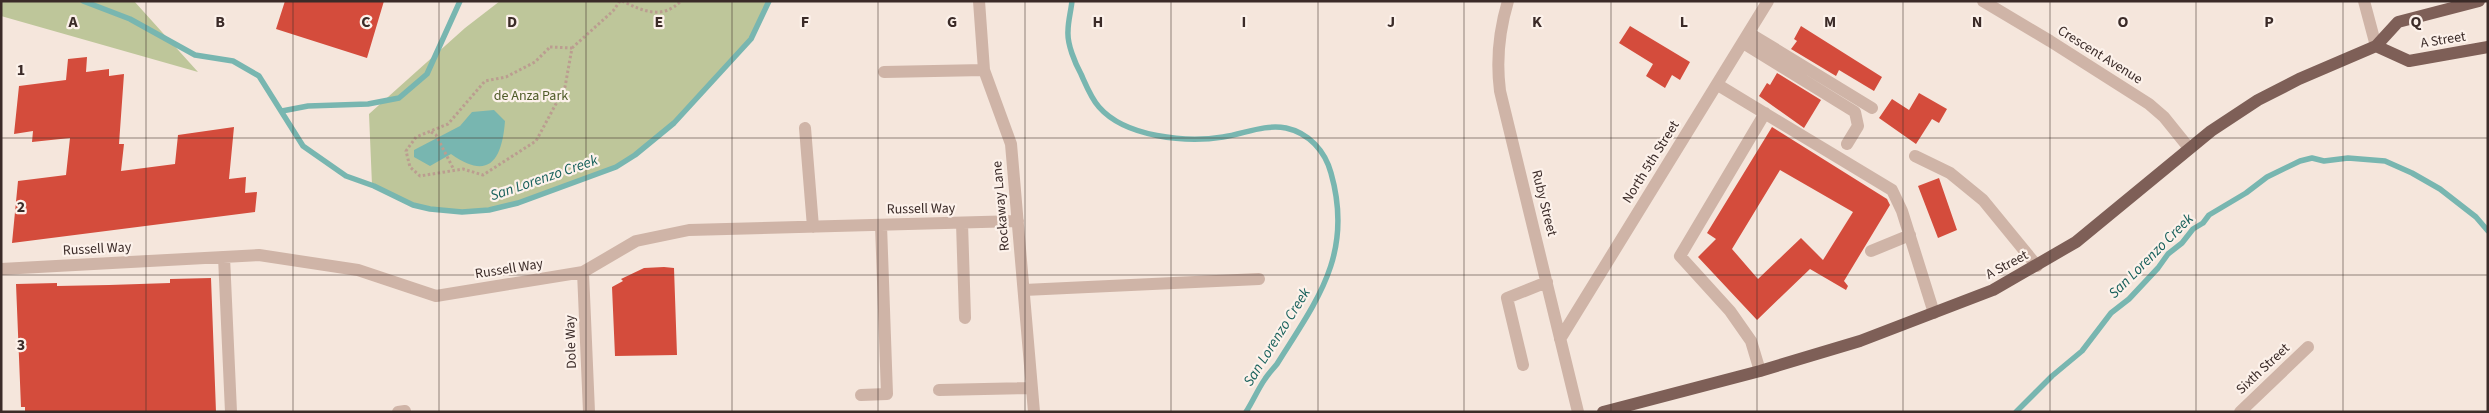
<svg xmlns="http://www.w3.org/2000/svg" width="2489" height="413" viewBox="0 0 2489 413" font-family="'Source Sans 3',sans-serif">
	<style>
		.green { fill: #bec69a }
		.water { fill: #78b6b0 }
		.lines { fill: none; stroke-linecap: round; stroke-linejoin: round }
		.stream { stroke: #78b6b0; stroke-width: 5.5 }
		.building { fill: #d44c3c; fill-rule: evenodd }
		.path { stroke: #bb9d90; stroke-width: 3; stroke-dasharray: 2.5 2.5; stroke-linecap: butt }
		.minor { stroke: #cfb4a7; stroke-width: 12 }
		.major { stroke: #7e5f57; stroke-width: 12 }
		.grid { fill: none; stroke: #3b2b28; stroke-width: 1; stroke-opacity: 0.55 }
		.labels { text-anchor: middle; dominant-baseline: central; stroke-width: 4.5; stroke-linejoin: round; paint-order: stroke }
		.street-label { font-size: 14px; fill: #3b2b28; stroke: #fcf1ea }
		.park-label { font-size: 14px; fill: #505c29; stroke: #fcf1ea }
		.water-label { font-size: 15px; font-style: italic; fill: #18615c; stroke: #fcf1ea }
		.grid-label { font-size: 16px; text-anchor: middle; font-weight: bold; fill: #3b2b28; stroke: #fcf1ea; stroke-width: 4.5; stroke-linejoin: round; paint-order: stroke }
	</style>
	<rect width="100%" height="100%" fill="#f5e6dc"/>
	<path class="green" d="M1 1H134L198 72 1 16Z
		M500 1H769L751 39 663 133 635 155 616 167 530 197C495 218 440 216 403 201 392 196 383 189 372 185L369 114 465 28Z"/>
	<path class="water" d="M494 110 505 121C502 160 489 181 451 154L430 166 414 157V150L460 126 472 112Z"/>
	<g class="lines">
		<path class="stream" d="M83 1 130 19 195 55 233 61 259 76 303 146 346 176 374 186 413 205 430 209 462 212 489 210 518 203 616 167 635 155 674 123 751 39 769 1
			M1072 1C1071 11 1068 21 1068 31 1067 44 1075 63 1081 74 1086 85 1091 98 1099 107 1125 137 1186 143 1223 137 1244 134 1264 124 1286 128 1309 133 1325 151 1331 173 1354 254 1317 300 1277 364 1273 369 1268 374 1265 379 1258 389 1253 401 1246 412
			M282 111 308 106 368 104 399 98 427 74 460 1
			M2016 412 2052 376 2082 351 2111 313 2129 299 2158 268 2168 254 2182 243 2193 229 2203 223 2209 215 2246 193 2267 177 2300 161 2312 158 2324 161 2348 158 2385 161 2412 173 2440 189 2476 217 2488 231"/>
	</g>
	<path class="building" d="M285 1H384L367 58 276 29Z
		M1630 26 1690 62 1680 80 1672 75 1665 88 1646 76 1653 64 1619 43Z
		M1801 26 1882 77 1874 91 1839 70 1836 76 1791 49 1797 41 1794 39Z
		M87 57 86 72 109 69V76L124 74 119 144H124L121 171 175 164 178 135 234 127 229 179 246 177 245 193 257 192 255 212 12 243 18 181 66 175 70 138 32 142 33 131 14 134 19 86 66 80 68 59Z
		M1777 73 1821 100 1804 128 1759 96 1767 83 1770 85Z
		M1919 93 1947 109 1939 123 1932 119 1916 144 1879 118 1892 99 1909 110Z
		M1772 127 1887 199 1890 205 1844 281 1848 286 1846 290 1810 269 1757 320 1698 257 1716 239 1707 233ZM1780 170 1853 212 1823 260 1801 238 1758 279 1732 249Z
		M1939 178 1957 230 1938 238 1918 186Z
		M664 267 674 268 677 355 615 356 612 287 623 281 621 279 644 268Z
		M211 278 216 412H25V407H21L16 284 57 283V286L109 285 170 283V279Z"/>
	<g class="lines">
		<path class="path" d="M622 1C643 11 662 20 681 1
			M550 47 572 48 565 87 536 141 483 175 463 169 420 176 410 167 406 151 416 137 448 124 485 81 506 77 535 62Z
			M572 48 613 11 620 1
			M431 132 436 135 454 170"/>
		<path class="minor" d="M979 1 984 70 1011 144 1034 412
			M1508 1C1499 31 1496 60 1500 91L1578 412
			M1983 1 2050 41 2149 104 2164 117 2189 148
			M2364 1 2376 46
			M1749 33 1872 108
			M1743 43 1855 112 1858 126 1847 144
			M884 72 984 70
			M1718 85 1892 190 1902 211 1934 313
			M805 128 813 227
			M1915 156 1950 173 1983 200 2037 266
			M962 223 965 318
			M1871 251 1910 235
			M224 257 231 412
			M1 269 259 255 358 270 436 296 583 272 636 241 689 230 1018 221
			M583 272 589 412
			M1024 290 1259 279
			M1560 339 1768 1
			M1523 365 1507 298 1547 282
			M1760 371 1751 341 1730 311 1680 256 1765 113
			M939 390 1032 388
			M861 395 887 394 881 225
			M398 412 405 411
			M2240 412 2308 347"/>
		<path class="major" d="M2376 46 2409 61 2488 47
			M1603 412 1760 371 1860 341 1993 290 2076 242 2211 131 2258 100 2299 79 2376 46 2398 22 2479 1"/>
	</g>
	<path class="grid" d="M146 1V412M293 1V412M439 1V412M586 1V412M732 1V412M878 1V412M1025 1V412M1171 1V412M1318 1V412M1464 1V412M1611 1V412M1757 1V412M1903 1V412M2050 1V412M2196 1V412M2343 1V412M1 138H2488M1 275H2488"/>
	<g class="labels">
		<g class="street-label">
			<text transform="translate(2443 40) rotate(-9)">A Street</text>
			<text transform="translate(2100 55) rotate(32)">Crescent Avenue</text>
			<text transform="translate(1651 162) rotate(-58)">North 5th Street</text>
			<text transform="translate(1544 203) rotate(76)">Ruby Street</text>
			<text transform="translate(1001 206) rotate(-95)">Rockaway Lane</text>
			<text transform="translate(921 209) rotate(-1)">Russell Way</text>
			<text transform="translate(97 249) rotate(-3)">Russell Way</text>
			<text transform="translate(2007 265) rotate(-28)">A Street</text>
			<text transform="translate(509 269) rotate(-9)">Russell Way</text>
			<text transform="translate(571 342) rotate(-92)">Dole Way</text>
			<text transform="translate(2263 369) rotate(-43)">Sixth Street</text>
		</g>
		<g class="park-label">
			<text x="531" y="96">de Anza Park</text>
		</g>
		<g class="water-label">
			<text transform="translate(544 178) rotate(-19)">San Lorenzo Creek</text>
			<text transform="translate(2151 256) rotate(-45)">San Lorenzo Creek</text>
			<text transform="translate(1277 337) rotate(-58)">San Lorenzo Creek</text>
		</g>
	</g>
	<g class="grid-label">
		<text x="73" y="27">A</text>
		<text x="220" y="27">B</text>
		<text x="366" y="27">C</text>
		<text x="512" y="27">D</text>
		<text x="659" y="27">E</text>
		<text x="805" y="27">F</text>
		<text x="952" y="27">G</text>
		<text x="1098" y="27">H</text>
		<text x="1244" y="27">I</text>
		<text x="1391" y="27">J</text>
		<text x="1537" y="27">K</text>
		<text x="1684" y="27">L</text>
		<text x="1830" y="27">M</text>
		<text x="1977" y="27">N</text>
		<text x="2123" y="27">O</text>
		<text x="2269" y="27">P</text>
		<text x="2416" y="27">Q</text>
		<text x="21" y="75">1</text>
		<text x="21" y="212">2</text>
		<text x="21" y="350">3</text>
	</g>
	<rect width="2489" height="413" fill="none" stroke="#3b2b28" stroke-width="5"/>
</svg>
